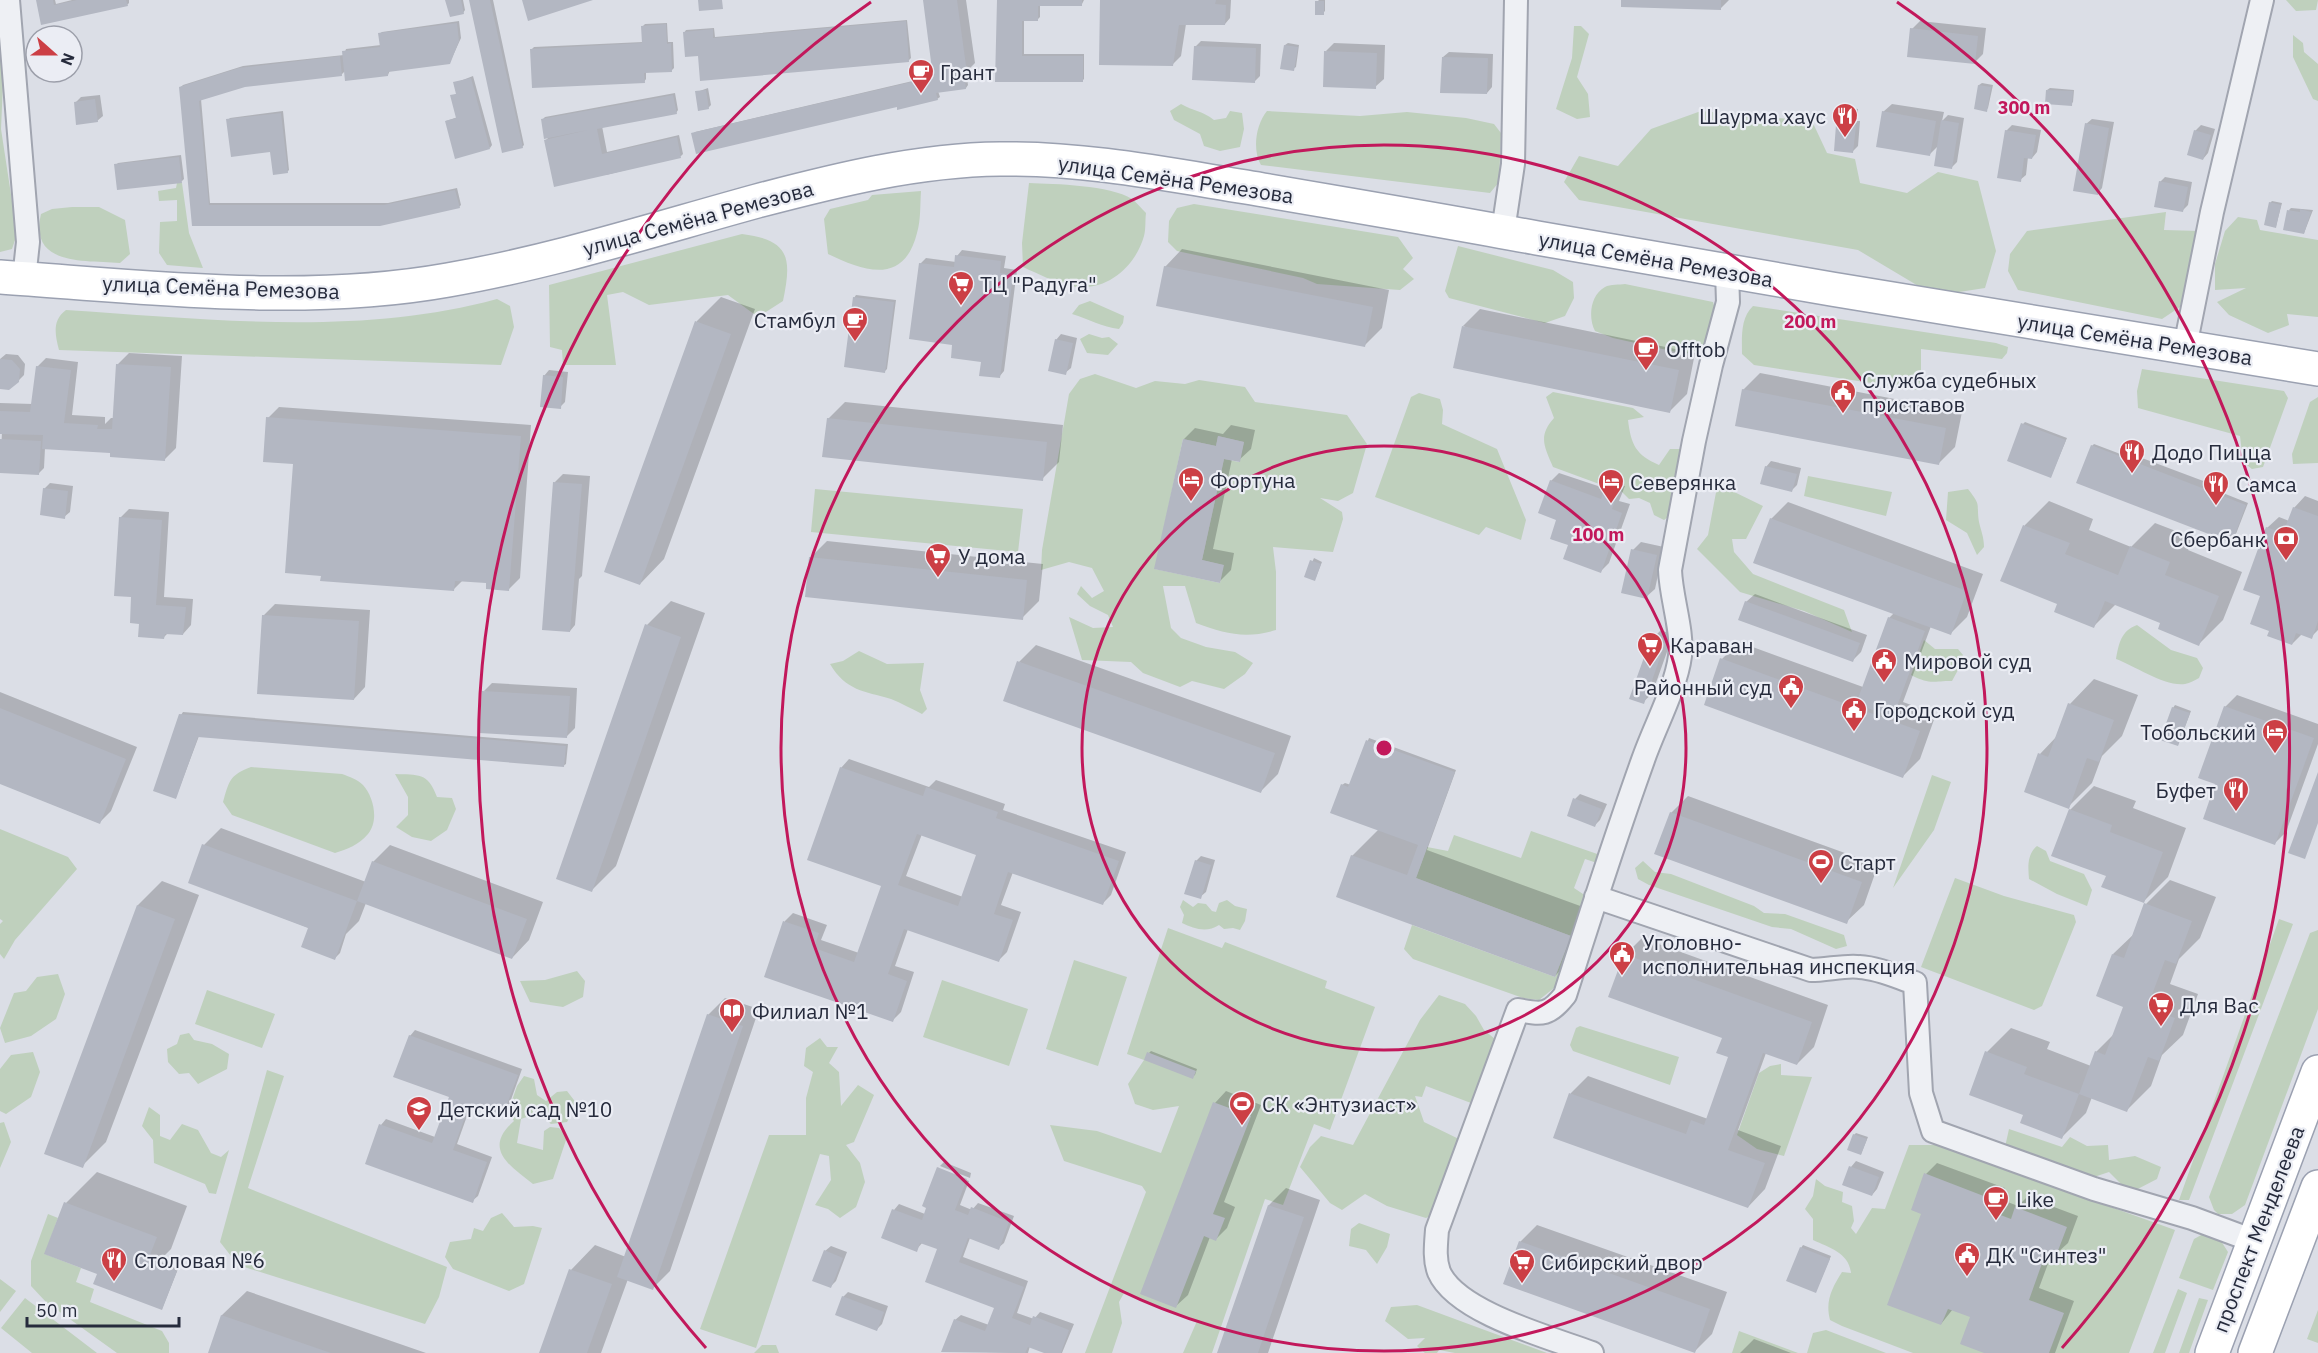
<svg xmlns="http://www.w3.org/2000/svg" width="2318" height="1353" viewBox="0 0 2318 1353" font-family="'IBM Plex Sans',sans-serif">
	<style>
		.green { fill: #bfd0bd; fill-rule: evenodd }
		.shadow { fill: #0003; fill-rule: evenodd }
		.building { fill: #b3b7c2; fill-rule: evenodd }
		.lines { fill: none; stroke-linecap: round; stroke-linejoin: round }
		.minor-casing { stroke: #a1a5b0; stroke-width: 26 }
		.primary-casing { stroke: #9ba1b1; stroke-width: 36 }
		.minor { stroke: #eef0f4; stroke-width: 22 }
		.primary { stroke: #fff; stroke-width: 33 }
		.ring { fill: none; stroke: #c2185b; stroke-width: 3 }
		.labels { text-anchor: middle; dominant-baseline: central; stroke-width: 4.5; stroke-linejoin: round; paint-order: stroke }
		.poi-label { font-size: 21px; fill: #262b3c; stroke: #ebedf4; text-anchor: start }
		.street-label { font-size: 21px; fill: #262b3c; stroke: #ebedf4 }
		.centre { fill: #c2185b; stroke: #ebedf4; stroke-width: 3 }
		.ring-label { font-size: 18px; text-anchor: middle; font-weight: bold; fill: #c2185b; stroke: #ebedf4; stroke-width: 4.5; stroke-linejoin: round; paint-order: stroke }
	</style>
	<rect width="100%" height="100%" fill="#dbdee6"/>
	<path class="green" d="M2286 0H2318L2316 10 2296 11Z
		M1574 26H1581L1589 34 1577 77 1588 94 1590 117 1577 119 1556 109 1572 58Z
		M2293 35 2303 43 2304 52 2318 64V101L2313 99 2293 57Z
		M0 48 3 83 1 129 17 234 12 249 0 252Z
		M1181 104C1193 111 1203 111 1214 120L1226 118 1230 111 1242 113 1244 129 1240 147 1220 151 1204 146 1200 134 1174 120 1170 111Z
		M1267 111 1360 116 1407 112 1466 118 1494 124 1501 133 1499 182 1490 193 1261 165C1252 150 1256 124 1267 111Z
		M1701 111 1812 121 1827 153 1855 159 1860 183 1907 193 1938 172 1978 181 1996 251 1985 288 1946 294 1920 287 1858 250 1579 200 1564 182 1579 156 1618 166 1651 129Z
		M177 183H182L189 233 203 268 167 265 159 253 160 222 177 221V200L159 201 158 191 176 188Z
		M1029 183C1055 184 1110 185 1132 199 1137 203 1142 209 1146 213 1145 220 1146 229 1144 236 1135 268 1105 293 1071 286 1055 282 1038 274 1023 267L1022 243Z
		M921 191C920 204 921 220 917 233 904 285 865 272 828 254L824 219 830 209 868 200 872 195Z
		M1194 204 1398 237 1413 258 1403 269 1414 279 1400 290 1317 284 1303 278 1177 251 1168 242 1169 221 1177 208Z
		M72 207H99L125 220 130 254 120 263C83 260 29 266 41 214L52 209Z
		M2166 212 2164 230 2200 231 2180 307 2162 319 2018 290 2008 271 2010 254 2027 231Z
		M2238 217 2257 220 2260 230 2318 240V317L2287 314 2289 325 2268 333 2229 315 2217 302 2246 288 2215 290V264L2225 231Z
		M742 234C790 240 792 258 783 301L758 317 728 295 649 305 623 292 607 295 616 365H563L562 350 550 347 549 285Z
		M1458 246 1553 270 1573 282 1574 298 1565 316 1545 323 1449 298 1445 291Z
		M1625 284 1713 302 1715 309 1708 347 1685 354 1613 338 1595 331C1588 318 1590 295 1605 287 1610 284 1620 285 1625 284Z
		M497 299 510 306 514 327 501 365 59 350C55 335 52 320 66 310 208 319 358 337 497 299Z
		M1090 301 1124 316 1123 323 1119 329C1102 327 1089 319 1072 314L1079 305Z
		M1753 306 1996 343 2008 347 2007 353 2002 359 1921 349V379L1917 390 1754 365 1742 354C1742 339 1740 318 1753 306Z
		M1089 334 1102 338 1109 337 1118 344 1108 355 1087 353 1080 339Z
		M2142 369 2284 391 2288 398 2263 467 2252 469 2243 462 2240 436 2138 408 2137 391Z
		M1095 374 1136 388 1155 381 1185 384 1199 380 1245 387 1255 402 1347 415 1367 444 1353 493 1338 501 1320 498 1342 512 1343 519 1333 552 1273 547 1276 572V630C1246 639 1225 634 1196 623L1185 586H1163L1171 628 1181 638 1206 647 1235 652 1253 663 1245 674 1224 689 1192 681 1180 687 1143 673 1131 662 1082 660 1069 617 1093 628 1113 627 1108 615 1090 606 1077 594 1081 586 1092 598 1104 591 1092 568 1069 562 1041 570 1042 550 1069 394 1080 379ZM1218 436 1244 442 1239 462 1224 459 1202 560 1223 565 1220 583 1155 569 1183 439 1216 446Z
		M1553 392 1633 408 1644 417 1628 420C1631 445 1636 455 1659 465L1670 449H1680L1682 457 1672 514 1664 520 1654 515 1650 503 1639 498 1629 499 1613 483 1602 485 1553 467C1544 446 1538 436 1554 418L1546 397Z
		M1419 393 1440 399 1443 410 1442 424 1497 449 1526 520 1521 540 1486 527 1479 535 1375 497 1411 397Z
		M2318 397V463L2293 464 2292 454 2310 402Z
		M1808 476 1892 492 1886 516 1804 496Z
		M1717 487H1724L1763 506 1746 539H1732L1734 552 1753 574 1844 610 1852 632 1804 611 1740 592 1697 549 1708 535Z
		M815 489 1023 509 1018 552 811 532Z
		M1968 489C1982 507 1976 502 1979 522 1981 531 1984 537 1984 547L1977 555 1967 533 1946 520 1948 492Z
		M2137 625 2171 650 2197 658 2203 668 2199 678C2195 680 2190 683 2185 684 2165 687 2135 666 2116 659 2119 643 2121 631 2137 625Z
		M1924 640 1935 649H1958L1963 655 1958 670 1952 681C1931 681 1931 685 1911 675Z
		M859 651 887 664 924 663 920 690 927 709 922 714C912 709 901 703 891 699 864 691 846 691 830 664L843 661Z
		M251 767 342 774C350 777 357 779 363 785 374 797 379 821 368 834 359 845 347 849 335 853L232 815 223 802C229 782 229 775 251 767Z
		M395 774C418 775 428 772 437 797L452 798 456 809 447 830 431 841 412 837 396 827 408 815V797Z
		M1932 775 1951 782 1934 830 1893 888Z
		M0 829 68 857 77 869 15 940 4 959 0 954V924L3 921 0 919Z
		M1531 831 1603 856 1600 864 1585 859 1574 888 1589 898 1559 984 1539 1000 1523 998 1413 959 1404 949 1412 925 1555 977 1571 936 1416 878 1427 847 1448 851 1454 835 1521 858Z
		M2037 846 2046 851 2050 861 2084 874 2092 890 2087 906 2057 894 2029 879C2028 867 2027 854 2037 846Z
		M1643 861 1655 872 1671 874 1754 906 1764 913 1785 914 1844 935 1847 946 1836 949 1791 929 1772 927 1649 885 1638 879 1635 868Z
		M1955 878 2004 896 2074 915 2076 922 2042 1006 2034 1010 1921 967Z
		M1183 900 1193 907 1198 903 1206 904 1212 911 1216 912 1219 903 1227 900 1235 906 1247 909 1245 921 1240 930 1233 928 1224 929 1219 925C1207 933 1194 929 1182 923L1184 915 1180 907Z
		M2279 919 2293 924 2189 1200H2179Z
		M1168 928 1222 948 1225 942 1327 981 1325 988 1375 1007 1330 1130 1314 1124 1283 1205 1265 1199 1212 1353H1183L1197 1321 1124 1293 1119 1302 1122 1323 1112 1353H1085L1146 1192 1142 1186 1064 1161 1050 1125 1097 1131 1161 1153 1179 1106 1153 1110 1135 1104 1128 1084 1144 1060 1127 1054Z
		M2318 930V1009L2245 1205 2232 1214H2218L2214 1210 2209 1197 2310 933Z
		M1074 960 1127 977 1098 1066 1046 1049Z
		M577 971 585 981 583 997 563 1007 530 1002 520 981 545 980Z
		M58 974 65 994 56 1019 31 1036 5 1043 0 1028 14 993 26 991 37 977Z
		M942 980 1028 1009 1009 1066 923 1037Z
		M207 990 275 1014 262 1048 195 1024Z
		M1439 995 1465 1004 1476 1016 1484 1030 1495 1039 1485 1076 1482 1072 1471 1103 1426 1086 1422 1097 1415 1096 1424 1122 1463 1141 1440 1211 1426 1218 1387 1206 1365 1194 1342 1210 1330 1203 1300 1167 1310 1147 1321 1136 1353 1145 1420 1020Z
		M1580 1026 1679 1057 1670 1085 1573 1051 1570 1045 1576 1028Z
		M189 1033 194 1040 212 1044 229 1054 227 1069 198 1084 189 1073 179 1074 168 1062 167 1049 177 1044 180 1035Z
		M820 1038 827 1047H838L829 1063 839 1072 841 1106 858 1085 874 1095 854 1142 846 1145 860 1163 865 1182 856 1207 840 1218 828 1209 815 1205 831 1180 829 1156 820 1154 756 1348 700 1329 769 1135H806V1098L813 1072 804 1066 806 1048Z
		M33 1052 40 1072 31 1097 6 1114 0 1111V1069L11 1055Z
		M1781 1064V1075L1812 1077 1784 1156 1757 1149 1737 1135 1759 1073 1770 1066Z
		M267 1070 284 1076 248 1188 447 1267 439 1297 425 1324 238 1265 220 1242Z
		M524 1076 534 1079 537 1095 546 1101 557 1092 567 1091 577 1104 567 1122 551 1124 538 1113 521 1119 517 1143 543 1150 544 1131 550 1127 559 1128 567 1137 553 1179 533 1184C510 1166 482 1149 514 1121L508 1112 517 1086Z
		M149 1107 160 1115V1136L170 1140 182 1124 198 1130 211 1153 221 1157 229 1150 216 1194 209 1193 205 1184 154 1163 153 1140 142 1126Z
		M4 1122 11 1142 0 1168V1123Z
		M2009 1129 2062 1147 2070 1137 2087 1146 2108 1145 2109 1160 2135 1156 2161 1167 2157 1179 2130 1193 2109 1172 2091 1178 2005 1147Z
		M1909 1145H1938L2175 1230 2129 1353H1913L1842 1326 1830 1320C1825 1301 1832 1288 1842 1272L1851 1273C1849 1253 1830 1248 1813 1240V1219L1805 1209 1813 1196 1816 1179 1825 1186 1843 1192 1842 1202 1852 1206 1854 1221 1851 1228 1856 1234 1872 1208 1885 1209Z
		M502 1213 514 1227 533 1226 542 1228 524 1284 509 1291 453 1269 445 1257 450 1242 471 1239 474 1228 483 1231 491 1218Z
		M48 1214 58 1218 45 1254 81 1268 76 1282 94 1289 90 1302 162 1331 169 1343V1353H117L46 1302 31 1286V1261Z
		M1359 1223 1390 1234 1387 1247 1377 1264 1366 1250 1349 1246 1351 1229Z
		M2203 1234 2221 1241 2228 1252 2213 1290 2179 1278 2194 1239Z
		M0 1279 16 1291 0 1312Z
		M2178 1289 2187 1293 2165 1353H2153Z
		M25 1298 97 1353H32L1 1328Z
		M2199 1298 2208 1300 2189 1353H2179Z
		M1417 1305 1547 1353H1455L1439 1350 1437 1353H1425L1417 1346 1425 1338 1408 1339 1385 1321 1391 1307Z
		M2318 1310V1343L2307 1339Z
		M1826 1330 1886 1353H1807L1813 1333Z
		M1739 1331 1798 1353H1732Z
		M762 1345H776L779 1353H754Z"/>
	<path class="shadow" d="M38 0H55L56 4 72 0H129V3L127 5 43 23Z
		M447 0H463L465 10 463 13Z
		M470 0H493L524 145 522 147Z
		M925 0H966L975 63 966 72 968 85 966 88 938 91 940 97 937 99 693 134 695 132 934 76Z
		M997 0H1084L1082 4H1040V17L1037 20H1024V54H1084V79L1082 81H997Z
		M1101 0H1231L1230 18 1225 24H1186L1181 56 1173 64Z
		M1319 0H1325V11L1323 13 1317 2Z
		M1623 0H1729L1720 9Z
		M907 20 911 58 908 61 699 55 684 33 686 30 714 28 715 37Z
		M459 21 461 38 450 62 390 70 388 75 346 70 341 75 244 85 201 99 210 203H388L457 188 461 205 459 207 193 224 181 87 183 85 243 66 344 55 346 49 381 45 379 34 382 32Z
		M1920 21 1986 28 1983 54 1974 63 1912 29Z
		M667 23 668 42H673L674 68 672 70 646 72V79L644 82 532 49 534 47 643 42V26L645 24Z
		M1201 41 1261 44 1260 76 1255 81 1195 47Z
		M1288 43 1299 45 1296 67 1293 69 1285 45Z
		M1334 43 1385 45 1384 79 1375 87 1326 51Z
		M1449 52 1493 54 1492 87 1487 93 1443 57Z
		M473 76 492 145 490 148 446 121 458 117 452 96 458 93 455 83Z
		M1982 83 1993 85 1988 108 1986 110 1979 85Z
		M708 88 711 105 708 108 697 92Z
		M2050 88 2074 90 2073 102 2071 104 2047 90Z
		M675 93 678 110 676 113 602 126 607 152 679 135 683 154 681 156 606 175 546 140 550 136 542 120 545 117Z
		M100 95 103 116 97 121 75 103 81 97Z
		M1892 104 1944 112 1942 121 1948 115 1964 118 1957 162 1952 167 1939 145 1930 154 1883 112Z
		M1844 107 1858 109 1857 121H1860L1858 146 1853 151 1839 113Z
		M283 111 289 170 287 172 271 151 228 120 230 118Z
		M2092 119 2114 122 2102 188 2097 194 2086 124Z
		M2012 125 2041 130 2037 152 2032 158 2028 157 2026 175 2020 180 2006 131Z
		M2201 125 2215 129 2208 153 2203 159 2195 131Z
		M181 155 184 179 182 181 116 165 118 163Z
		M2165 177 2192 182 2188 205 2182 211 2160 182Z
		M2272 201 2282 203 2276 226 2270 203Z
		M2291 208 2313 210 2304 233 2289 210Z
		M1182 249 1389 290 1382 328 1365 345 1165 267Z
		M962 250 1006 256 1004 268 1017 270 1004 371 999 377 983 361 920 264 926 258 956 262 957 256Z
		M856 295 896 300 887 369 885 371 854 298Z
		M721 297 755 309 664 559 640 584 606 571 697 321Z
		M1480 309 1695 353 1687 394 1670 411 1463 326Z
		M1061 334 1077 338 1071 368 1065 373 1056 340Z
		M129 353 182 356 176 448 164 460 112 452 45 448 44 468 39 473 0 471 2 432H0V403L33 404 37 367 46 358 78 362 72 415 105 417V424L111 418H114L118 364Z
		M6 354 18 355 25 364 24 375 18 381 0 387V359Z
		M549 370 568 372 565 402 560 407 544 376Z
		M1760 373 1962 412 1955 447 1938 464 1743 390Z
		M845 402 1063 425 1059 462 1042 479 828 419Z
		M279 407 531 425 520 578 509 589 488 582 463 580 454 589 322 574 295 462 268 418Z
		M2025 422 2067 438 2051 476 2023 424Z
		M1231 425 1255 430 1251 449 1239 460 1232 459 1213 549 1234 553 1231 570 1219 582 1156 568 1184 439 1195 428 1223 434Z
		M2094 444 2131 458 2134 455 2214 485 2213 489 2248 503 2234 539 2231 541 2092 446Z
		M1771 461 1801 468 1797 485 1792 490 1766 467Z
		M1559 473 1607 489 1614 483 1625 486 1619 501 1630 504 1609 563 1601 571 1570 544 1558 519 1551 481Z
		M563 474 590 476 582 576 579 579 575 625 570 631 555 482Z
		M50 483 73 486 70 512 64 517 44 489Z
		M2305 496 2318 501V630L2311 637 2302 634 2292 644 2271 630 2262 595 2267 528 2279 517 2289 521 2294 508Z
		M2049 501 2093 519 2089 530 2131 547 2155 523 2194 538 2188 550 2242 572 2223 620 2199 644 2162 622 2116 604 2094 626 2059 603 2002 581 2025 525Z
		M1788 502 1983 574 1967 617 1950 634 1931 626 1903 702 1936 714 1920 759 1903 776 1722 659 1739 642 1863 687 1889 618 1894 613 1771 519Z
		M129 509 169 512 164 597 193 599 191 625 183 634 168 633 164 637 141 622 133 596 120 518Z
		M827 541 1043 564 1039 601 1022 618 810 558Z
		M1641 542 1664 547 1655 589 1646 597 1633 550Z
		M1314 558 1322 562 1316 577 1306 576Z
		M1755 594 1867 635 1861 652 1852 661 1746 602Z
		M671 601 705 613 616 866 592 890 647 625Z
		M275 604 370 610 365 687 354 699 263 616Z
		M1661 630 1673 635 1652 694 1643 702 1652 639Z
		M1036 645 1291 736 1278 774 1261 791 1019 662Z
		M2094 679 2138 695 2122 736 2102 756 2092 783 2068 807 2040 754 2058 735 2070 704Z
		M492 683 577 688 575 728 566 737 484 691Z
		M0 692 137 747 111 811 99 823 0 783Z
		M2237 695 2318 724V744L2286 832 2275 843 2217 783 2225 707Z
		M2175 705 2191 711 2178 745 2173 708Z
		M183 712 568 744 566 764 563 766 199 736 176 797 181 715Z
		M1369 738 1456 770 1427 850 1594 911 1579 951 1555 976 1352 856 1379 829 1342 785 1345 783 1351 785Z
		M849 759 929 787 936 780 1005 804 1003 810 1126 852 1111 895 1102 904 1013 872 1001 905 1021 912 1007 952 998 961 908 929 895 966 914 972 901 1012 893 1020 766 976 785 921 793 913 827 925 821 940 859 953 883 885 841 768ZM922 834 978 854 963 897 906 876Z
		M2094 786 2136 801 2133 808 2186 828 2168 877 2144 901 2108 875 2070 810Z
		M1580 794 1607 804 1600 820 1595 825 1575 799Z
		M1688 796 1878 865 1864 905 1846 922 1671 813Z
		M221 828 366 882 373 862 390 845 543 902 529 940 512 958 366 903 359 921 346 934 340 953 335 958 309 928 190 882 204 845Z
		M1201 856 1215 860 1206 892 1200 897 1196 861Z
		M2170 880 2216 897 2200 938 2179 959 2170 984 2198 994 2183 1035 2162 1055 2151 1086 2127 1110 2092 1097 2086 1113 2062 1137 2025 1114 1987 1052 2011 1028 2050 1042 2047 1049 2091 1066 2096 1052 2114 1034 2125 1006 2113 954 2135 933 2146 904Z
		M162 881 199 895 106 1142 82 1166 138 905Z
		M1642 938 1828 1005 1814 1047 1797 1064 1766 1053 1738 1130 1781 1146 1765 1189 1748 1207 1555 1137 1571 1093 1588 1076 1708 1119 1730 1057 1724 1038 1625 955Z
		M725 998 759 1009 670 1271 653 1288 628 1279 601 1353H541L571 1270 595 1245 626 1257 708 1015Z
		M415 1030 522 1069 508 1108 503 1113 472 1102 457 1144 492 1157 478 1196 472 1201 367 1163 381 1125 386 1119 435 1137 451 1096 410 1036Z
		M1151 1051 1197 1069 1195 1075 1192 1077 1149 1053Z
		M1226 1091 1261 1105 1224 1202 1235 1207 1227 1228 1216 1239 1210 1237 1188 1295 1176 1306 1215 1103Z
		M1856 1133 1868 1137 1861 1154 1854 1135Z
		M1856 1161 1884 1172 1877 1189 1872 1195 1851 1167Z
		M944 1162 971 1173 970 1178 940 1166Z
		M1937 1163 2005 1188 2000 1199 2018 1206 2027 1197 2078 1216 2068 1243 2056 1254 2052 1253 2039 1288 2074 1301 2055 1353H1988L1972 1316 1953 1309 1941 1324 1923 1213 1926 1174Z
		M939 1167V1169L969 1181 960 1205 972 1210 978 1203 1014 1216 1004 1243 998 1248 970 1238 963 1257 1028 1281 1017 1313 1034 1319 1040 1312 1074 1324 1062 1353H1048L1030 1346 1028 1353 943 1351 955 1320 961 1315 989 1325 996 1307 939 1249 923 1242 916 1250 894 1210 899 1204 925 1214Z
		M97 1172 187 1206 171 1249 159 1261 178 1269 162 1309 101 1268 66 1203Z
		M1286 1188 1320 1200 1268 1353H1219L1269 1205Z
		M1537 1225 1727 1292 1712 1334 1695 1351 1520 1242Z
		M1803 1245 1831 1256 1816 1291 1801 1248Z
		M831 1246 847 1252 836 1281 830 1287 825 1251Z
		M247 1291 426 1353H210L222 1315Z
		M848 1292 888 1306 882 1324 877 1329 843 1297Z
		M1754 1339 1791 1353H1740Z"/>
	<path class="building" d="M36 0H53L54 5 77 0H126L128 6 41 25Z
		M445 0H461L464 14 450 17Z
		M469 0H490L523 148 502 153Z
		M522 0H593L528 21Z
		M698 0H722L723 9 699 11Z
		M923 0H957L967 73H964L966 89 936 93 938 100 897 110V107L696 154 691 133 933 77Z
		M997 0H1082V6H1038V21H1022V56H1083V82H995Z
		M1100 0H1216L1215 4 1226 5 1225 25H1179L1173 66 1099 65Z
		M1621 0H1721V10L1621 7Z
		M1315 1H1324V15H1315Z
		M906 21 909 62 700 81 698 56 685 57 683 32 713 29V38Z
		M457 23 459 41 450 64 388 72V76L345 81 342 51 380 47 378 33Z
		M666 24 667 44 671 43 672 72 644 73 645 83 532 88 530 49 642 43 641 26Z
		M1910 28 1978 36 1975 64 1907 57Z
		M1284 45 1298 47 1294 71 1280 69Z
		M1194 46 1256 48 1255 83 1192 80Z
		M1324 51 1377 53 1376 89 1323 87Z
		M340 56 342 76 245 87 199 101 209 205H384L455 190 460 208 380 226H192L179 87 239 68Z
		M1442 57 1488 58 1487 94 1440 93Z
		M471 78 490 149 455 159 445 121 456 118 450 95 456 94 453 82Z
		M1978 85 1991 87 1987 112 1974 109Z
		M706 90 709 109 698 111 695 91Z
		M2046 90 2073 91 2072 106 2045 104Z
		M673 95 677 114 597 129 602 154 677 137 681 158 554 187 544 140 588 130 544 139 541 119Z
		M95 99 98 122 76 125 74 102Z
		M1882 111 1936 121 1930 156 1876 147Z
		M1837 112 1853 114 1852 126H1856L1853 153 1834 151Z
		M281 113 288 173 273 175 270 152 231 157 226 119Z
		M1941 120 1959 123 1952 169 1934 166Z
		M2085 123 2109 128 2098 195 2073 191Z
		M2005 130 2036 135 2032 159 2024 158 2021 182 1997 178Z
		M2194 130 2211 135 2203 160 2187 155Z
		M179 157 182 183 117 190 114 164Z
		M2159 181 2188 187 2183 212 2154 207Z
		M2269 202 2281 205 2276 228 2264 225Z
		M2300 209 2311 212 2304 234 2283 230 2287 210 2300 212Z
		M955 255 1001 261 1000 273 1013 275 1000 378 979 376 981 362 951 358 952 345 909 339 919 263 954 267Z
		M1164 266 1373 307 1365 347 1156 306Z
		M853 297 894 302 885 373 844 367Z
		M695 321 731 334 640 585 604 572Z
		M1462 326 1679 370 1670 413 1453 368Z
		M1055 339 1073 343 1066 375 1048 371Z
		M0 359 12 360 20 369 19 382 9 390 0 389Z
		M116 364 171 367 165 461 110 457V453L42 449 43 435 0 434V411L30 412 36 366 71 370 64 423 98 425 97 429H112Z
		M543 375 563 377 561 409 540 407Z
		M1742 389 1946 428 1939 465 1735 426Z
		M266 417 521 436 509 591 486 589V583L455 581 454 591 320 581 321 576 285 573 293 464 263 462Z
		M827 418 1047 442 1043 481 822 457Z
		M2021 423 2066 440 2051 478 2007 461Z
		M1218 436 1244 442 1240 462 1224 459 1202 560 1224 565 1220 583 1154 569 1183 439 1216 446Z
		M0 439 41 441 39 475 0 473Z
		M2091 445 2246 505 2232 543 2076 483Z
		M1765 466 1797 474 1792 492 1760 484Z
		M1550 480 1601 499 1604 490 1617 495 1612 509 1622 513 1601 573 1563 559 1568 545 1550 539 1556 520 1538 513Z
		M553 482 582 484 570 632 542 630Z
		M43 488 68 491 65 519 40 515Z
		M2293 507 2318 516V621L2312 639 2296 633 2292 645 2267 636 2269 631 2250 624 2260 596 2243 590 2266 527 2283 533Z
		M119 517 162 520 156 605 186 607 183 635 165 634 164 639 138 637 139 624 130 623 131 597 114 596Z
		M1770 518 1967 591 1951 635 1753 563Z
		M2023 525 2070 543 2065 554 2118 575 2130 546 2170 562 2165 575 2219 596 2199 646 2158 629 2160 623 2105 601 2094 628 2054 612 2057 604 2000 581Z
		M1631 549 1657 555 1647 599 1621 593Z
		M809 557 1027 580 1023 620 805 597Z
		M1310 560 1321 564 1315 581 1304 577Z
		M1745 601 1860 643 1853 662 1738 620Z
		M262 615 359 621 354 700 257 694Z
		M1888 617 1925 631 1893 717 1856 704Z
		M645 624 681 637 592 892 556 879Z
		M1651 638 1665 643 1644 704 1629 699Z
		M1720 658 1920 731 1903 778 1704 705Z
		M1017 661 1275 753 1261 793 1003 701Z
		M482 691 570 696 567 738 479 733Z
		M2068 703 2114 720 2099 762 2087 758 2069 809 2112 825 2110 832 2163 852 2144 903 2101 887 2106 876 2051 856 2069 809 2024 792 2038 753 2048 757Z
		M2224 706 2314 738 2275 845 2203 819 2215 784 2198 778Z
		M2172 707 2190 713 2178 746 2160 740Z
		M0 708 126 759 100 824 0 784Z
		M179 714 566 746 564 767 198 737 176 799 153 791Z
		M1366 740 1455 772 1416 878 1571 936 1555 977 1336 897 1351 855 1407 875 1418 845 1330 813 1341 784 1348 787Z
		M840 767 923 796 926 787 998 812 996 818 1119 861 1103 905 1008 872 994 914 1013 920 999 962 904 929 888 974 907 981 893 1022 764 977 783 921 819 933 814 948 854 962 881 886 807 860ZM917 834 976 855 958 906 898 885Z
		M2318 772V823L2305 859 2288 853Z
		M1573 798 1602 809 1595 827 1567 816Z
		M1670 812 1862 882 1847 924 1654 854Z
		M202 844 357 901 335 960 301 947 308 928 188 883Z
		M1195 860 1211 865 1201 899 1184 894Z
		M372 861 527 919 512 959 357 901Z
		M2144 903 2192 921 2176 964 2165 960 2147 1008 2175 1018 2159 1061 2148 1057 2127 1112 2079 1094 2062 1139 2020 1123 2023 1115 1969 1095 1985 1051 2027 1067 2024 1074 2079 1094 2095 1051 2105 1055 2123 1007 2096 996 2112 954 2124 958Z
		M137 905 175 919 83 1168 44 1154Z
		M1624 954 1812 1022 1797 1065 1763 1053 1728 1150 1765 1163 1748 1208 1553 1138 1569 1093 1686 1134 1691 1120 1704 1125 1728 1057 1716 1053 1722 1038 1608 997Z
		M707 1014 743 1026 653 1290 617 1277Z
		M409 1035 518 1075 503 1115 470 1103 453 1150 487 1162 473 1203 365 1164 379 1124 432 1143 449 1097 393 1077Z
		M1147 1052 1196 1071 1193 1079 1144 1060Z
		M1213 1102 1251 1116 1213 1214 1225 1218 1216 1241 1204 1236 1176 1308 1140 1294Z
		M1853 1134 1867 1139 1861 1155 1847 1150Z
		M1849 1166 1879 1177 1872 1196 1842 1185Z
		M937 1167 967 1179 955 1210 968 1215 971 1207 1009 1222 999 1250 968 1238 959 1262 1024 1287 1012 1318 1030 1325 1033 1316 1069 1330 1061 1353H1044L1028 1347 1025 1353 941 1352 954 1319 985 1331 994 1308 925 1282 937 1249 920 1243 917 1252 881 1238 892 1209 922 1220 926 1208 922 1206Z
		M1924 1173 1994 1200 1990 1211 2011 1219 2015 1207 2067 1227 2056 1256 2046 1252 2029 1300 2064 1313 2049 1353H1984L1960 1344 1970 1317 1948 1309 1941 1325 1887 1305 1921 1214 1911 1210Z
		M64 1202 157 1237 148 1260 177 1271 162 1310 93 1284 97 1274 44 1254Z
		M1268 1205 1304 1217 1258 1353H1217Z
		M1519 1241 1710 1309 1695 1353 1503 1284Z
		M1800 1247 1830 1259 1816 1293 1786 1281Z
		M824 1250 843 1258 831 1288 812 1281Z
		M569 1269 612 1284 587 1353H539Z
		M842 1296 884 1312 877 1331 835 1315Z
		M221 1315 331 1353H208Z"/>
	<g class="lines">
		<defs>
			<path id="minor" d="M8 0 28 242 24 279
				M1503 231 1513 164 1516 0
				M2185 347 2212 212 2262 0
				M1596 897 1811 970C1826 970 1847 965 1859 967 1879 968 1897 977 1915 983L1921 1093 1933 1131 2094 1189 2192 1218 2254 1241
				M1592 1353C1552 1338 1457 1313 1439 1272 1434 1259 1436 1244 1437 1230L1518 1010C1543 1015 1549 1015 1565 995 1590 916 1615 838 1643 760 1654 728 1676 688 1680 656 1683 630 1671 598 1670 570L1694 441 1711 365 1728 302 1727 272"/>
			<path id="primary" d="M0 277C146 287 303 306 448 280 552 262 655 229 757 201 837 180 917 160 1000 159 1084 158 1165 174 1246 187 1344 204 1441 220 1537 238 1797 284 2057 327 2318 369
				M2212 1353 2318 1072
				M2255 1353 2318 1187"/>
		</defs>
		<use href="#minor" class="minor-casing"/>
		<use href="#primary" class="primary-casing"/>
		<use href="#minor" class="minor"/>
		<use href="#primary" class="primary"/>
	</g>
	<g class="ring">
		<circle cx="1384" cy="748" r="302"/>
		<circle cx="1384" cy="748" r="603"/>
		<path d="M706 1348A905 905 0 0 1 871 2M1897 2A905 905 0 0 1 2062 1348"/>
	</g>
	<defs>
		<symbol id="cafe-pin" viewBox="-11 -11 22 30"><path d="M0 17L-7.5 6A9.5 9.5 0 1 1 7.5 6Z" fill="#cc3f45" stroke="#ebedf4"/><path d="M-5.5-4.5H6V0H3Q3 3.5 0 3.5H-2.5Q-5.5 3.5-5.5 0ZM3-3.2v2h1.7v-2ZM-6 4.5H4V6H-6Z" fill="#fff"/></symbol>
		<symbol id="restaurant-pin" viewBox="-11 -11 22 30"><path d="M0 17L-7.5 6A9.5 9.5 0 1 1 7.5 6Z" fill="#cc3f45" stroke="#ebedf4"/><path d="M-5-6h1v4h1v-4h1v4h1v-4h1v5L-1.5 .5V6h-2V.5L-5-1ZM5-6V6H3V1.5H1.5Q1.5-4 5-6Z" fill="#fff"/></symbol>
		<symbol id="supermarket-pin" viewBox="-11 -11 22 30"><path d="M0 17L-7.5 6A9.5 9.5 0 1 1 7.5 6Z" fill="#cc3f45" stroke="#ebedf4"/><path d="M-6-5.5h2.5l.6 2H6L4.5 2H-2.5L-4.4-4H-6ZM-1.5 3.2a1.3 1.3 0 1 0 .1 0ZM3 3.2a1.3 1.3 0 1 0 .1 0Z" fill="#fff"/></symbol>
		<symbol id="civic-pin" viewBox="-11 -11 22 30"><path d="M0 17L-7.5 6A9.5 9.5 0 1 1 7.5 6Z" fill="#cc3f45" stroke="#ebedf4"/><path d="M-.6-6.5H3V-4.5H.6V-3L4-1V1h2V6H-6V1h2V-1L-.6-3ZM-1.2 2.5V6h2.4V2.5Z" fill="#fff"/></symbol>
		<symbol id="hotel-pin" viewBox="-11 -11 22 30"><path d="M0 17L-7.5 6A9.5 9.5 0 1 1 7.5 6Z" fill="#cc3f45" stroke="#ebedf4"/><path d="M-6-4.5h1.5V1H6V5H4.5V3h-9V5H-6ZM-4 0a1.8 1.8 0 1 1 3.6 0ZM.5 0V-2.5h3Q6-2.5 6 0Z" fill="#fff"/></symbol>
		<symbol id="bank-pin" viewBox="-11 -11 22 30"><path d="M0 17L-7.5 6A9.5 9.5 0 1 1 7.5 6Z" fill="#cc3f45" stroke="#ebedf4"/><path d="M-6-4H6V4H-6ZM0-2.3a2.3 2.3 0 1 0 0 4.6a2.3 2.3 0 1 0 0-4.6Z" fill="#fff"/></symbol>
		<symbol id="stadium-pin" viewBox="-11 -11 22 30"><path d="M0 17L-7.5 6A9.5 9.5 0 1 1 7.5 6Z" fill="#cc3f45" stroke="#ebedf4"/><path d="M0-5a6.5 5 0 1 0 0 10a6.5 5 0 1 0 0-10ZM-3.5-1.8h7v3.6h-7Z" fill="#fff"/></symbol>
		<symbol id="library-pin" viewBox="-11 -11 22 30"><path d="M0 17L-7.5 6A9.5 9.5 0 1 1 7.5 6Z" fill="#cc3f45" stroke="#ebedf4"/><path d="M-6-4Q-3-5.5-.7-3.5V5Q-3 3-6 4ZM6-4Q3-5.5 .7-3.5V5Q3 3 6 4Z" fill="#fff"/></symbol>
		<symbol id="school-pin" viewBox="-11 -11 22 30"><path d="M0 17L-7.5 6A9.5 9.5 0 1 1 7.5 6Z" fill="#cc3f45" stroke="#ebedf4"/><path d="M0-5L7-2L0 1L-7-2ZM-4 1L0 2.5L4 1V4Q0 6-4 4Z" fill="#fff"/></symbol>
	</defs>
	<g fill-rule="evenodd">
		<use href="#cafe-pin" x="906" y="57" width="30" height="40"/>
		<use href="#restaurant-pin" x="1830" y="101" width="30" height="40"/>
		<use href="#supermarket-pin" x="946" y="269" width="30" height="40"/>
		<use href="#cafe-pin" x="840" y="305" width="30" height="40"/>
		<use href="#cafe-pin" x="1631" y="334" width="30" height="40"/>
		<use href="#civic-pin" x="1828" y="377" width="30" height="40"/>
		<use href="#restaurant-pin" x="2117" y="437" width="30" height="40"/>
		<use href="#hotel-pin" x="1176" y="465" width="30" height="40"/>
		<use href="#hotel-pin" x="1596" y="467" width="30" height="40"/>
		<use href="#restaurant-pin" x="2201" y="469" width="30" height="40"/>
		<use href="#bank-pin" x="2271" y="524" width="30" height="40"/>
		<use href="#supermarket-pin" x="923" y="541" width="30" height="40"/>
		<use href="#supermarket-pin" x="1635" y="630" width="30" height="40"/>
		<use href="#civic-pin" x="1869" y="646" width="30" height="40"/>
		<use href="#civic-pin" x="1776" y="672" width="30" height="40"/>
		<use href="#civic-pin" x="1839" y="695" width="30" height="40"/>
		<use href="#hotel-pin" x="2260" y="717" width="30" height="40"/>
		<use href="#restaurant-pin" x="2221" y="775" width="30" height="40"/>
		<use href="#stadium-pin" x="1806" y="847" width="30" height="40"/>
		<use href="#civic-pin" x="1607" y="939" width="30" height="40"/>
		<use href="#supermarket-pin" x="2146" y="990" width="30" height="40"/>
		<use href="#library-pin" x="717" y="996" width="30" height="40"/>
		<use href="#stadium-pin" x="1227" y="1089" width="30" height="40"/>
		<use href="#school-pin" x="404" y="1094" width="30" height="40"/>
		<use href="#cafe-pin" x="1981" y="1184" width="30" height="40"/>
		<use href="#civic-pin" x="1952" y="1240" width="30" height="40"/>
		<use href="#restaurant-pin" x="99" y="1245" width="30" height="40"/>
		<use href="#supermarket-pin" x="1507" y="1247" width="30" height="40"/>
	</g>
	<g class="labels">
		<g class="poi-label">
			<text x="940" y="72">Грант</text>
			<text x="1826" y="116" text-anchor="end">Шаурма хаус</text>
			<text x="980" y="284">ТЦ "Радуга"</text>
			<text x="836" y="320" text-anchor="end">Стамбул</text>
			<text x="1666" y="349">Offtob</text>
			<text x="1862" y="380">Служба судебных<tspan x="1862" dy="24">приставов</tspan></text>
			<text x="2152" y="452">Додо Пицца</text>
			<text x="1210" y="480">Фортуна</text>
			<text x="1630" y="482">Северянка</text>
			<text x="2236" y="484">Самса</text>
			<text x="2266" y="539" text-anchor="end">Сбербанк</text>
			<text x="958" y="556">У дома</text>
			<text x="1670" y="645">Караван</text>
			<text x="1904" y="661">Мировой суд</text>
			<text x="1772" y="687" text-anchor="end">Районный суд</text>
			<text x="1874" y="710">Городской суд</text>
			<text x="2256" y="732" text-anchor="end">Тобольский</text>
			<text x="2216" y="790" text-anchor="end">Буфет</text>
			<text x="1840" y="862">Старт</text>
			<text x="1642" y="942">Уголовно-<tspan x="1642" dy="24">исполнительная инспекция</tspan></text>
			<text x="2180" y="1005">Для Вас</text>
			<text x="752" y="1011">Филиал №1</text>
			<text x="1262" y="1104">СК «Энтузиаст»</text>
			<text x="438" y="1109">Детский сад №10</text>
			<text x="2016" y="1199">Like</text>
			<text x="1986" y="1255">ДК "Синтез"</text>
			<text x="134" y="1260">Столовая №6</text>
			<text x="1541" y="1262">Сибирский двор</text>
		</g>
		<g class="street-label">
			<text transform="translate(1176 179) rotate(8)">улица Семёна Ремезова</text>
			<text transform="translate(698 218) rotate(-15)">улица Семёна Ремезова</text>
			<text transform="translate(1656 259) rotate(10)">улица Семёна Ремезова</text>
			<text transform="translate(221 287) rotate(2)">улица Семёна Ремезова</text>
			<text transform="translate(2135 339) rotate(9)">улица Семёна Ремезова</text>
			<text transform="translate(2258 1229) rotate(-69)">проспект Менделеева</text>
		</g>
	</g>
	<circle cx="1384" cy="748" r="9" class="centre"/>
	<g class="ring-label">
		<text x="2024" y="114">300 m</text>
		<text x="1810" y="328">200 m</text>
		<text x="1598" y="541">100 m</text>
	</g>
	<g transform="translate(54 54) rotate(111)"><circle r="28" fill="#ebedf4" stroke="#9c9faa" stroke-width="1.5"/>
	<path d="M0-4.5L10 22L0 15L-10 22Z" fill="#cc3f45"/>
	<text y="-9" font-size="16" font-weight="bold" text-anchor="middle" fill="#262b3c">N</text>
	</g>
	<path d="M27 1317v9h152v-9" fill="none" stroke="#262b3c" stroke-width="3"/>
	<text x="36" y="1317" font-size="18" fill="#262b3c" stroke="#ebedf4" stroke-width="4.5" paint-order="stroke">50 m</text>
</svg>
